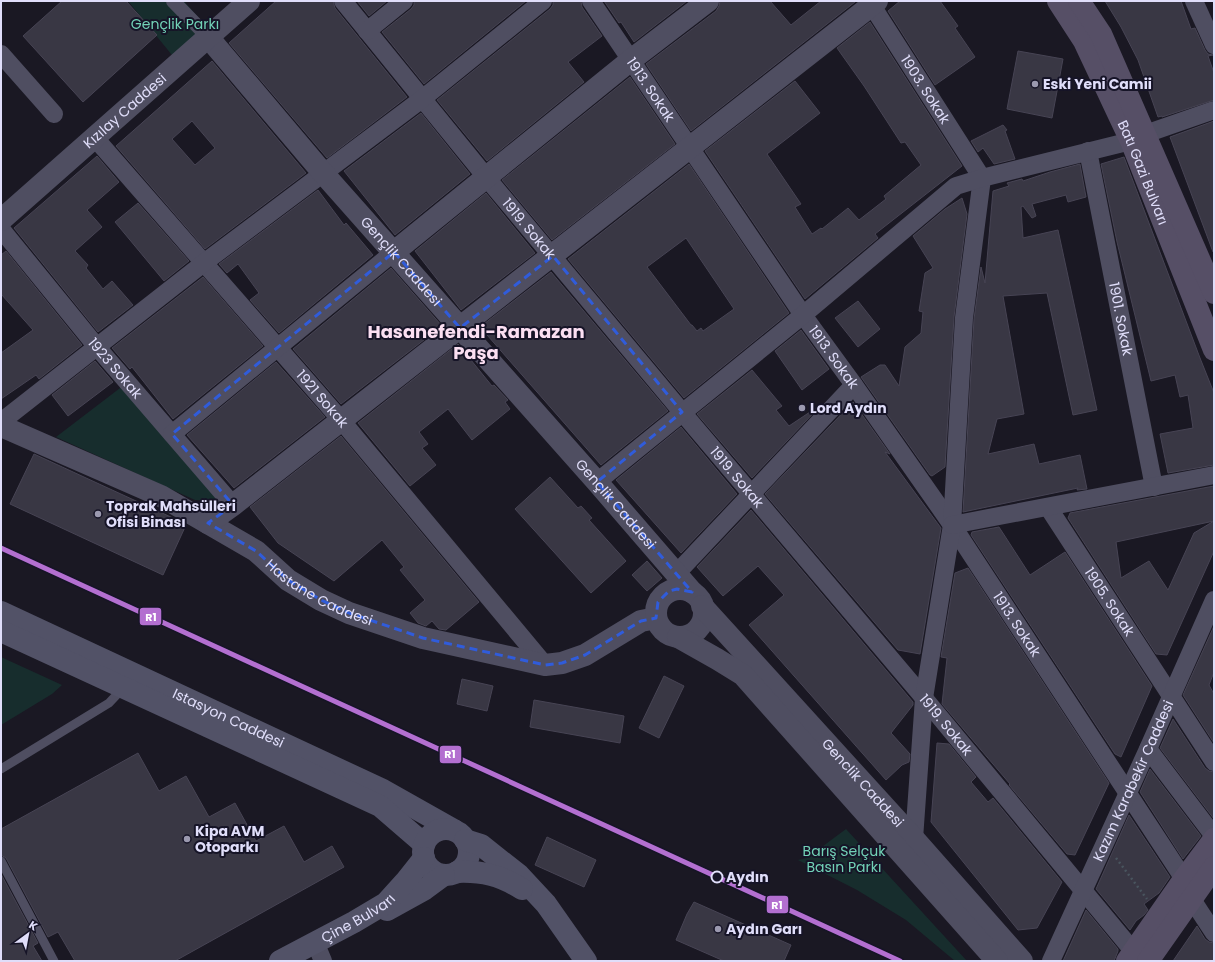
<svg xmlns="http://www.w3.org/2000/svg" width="1215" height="962" viewBox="0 0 1215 962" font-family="Poppins,sans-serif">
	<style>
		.green { fill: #172d2d }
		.building { fill: #393744; stroke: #474454; fill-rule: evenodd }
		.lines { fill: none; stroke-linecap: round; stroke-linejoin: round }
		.path { stroke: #49545e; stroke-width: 2.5; stroke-dasharray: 2 3; stroke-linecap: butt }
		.service { stroke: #4f4e61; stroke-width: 9 }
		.pedestrian { stroke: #4f4e61; stroke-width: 14 }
		.minor { stroke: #4f4e61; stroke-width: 18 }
		.tertiary { stroke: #4f4e61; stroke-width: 22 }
		.secondary { stroke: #525267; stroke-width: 22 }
		.primary { stroke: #564f66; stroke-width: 22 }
		.rail-1-casing { stroke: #161427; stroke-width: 8 }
		.rail-1 { stroke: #b36fd0; stroke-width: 5 }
		.marked { fill: none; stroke: #305cdb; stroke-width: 3; stroke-dasharray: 8 5; stroke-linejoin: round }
		.poi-dot { fill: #9b99af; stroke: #161427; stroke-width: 1.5 }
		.stop-dot { fill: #161427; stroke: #e0defa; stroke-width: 2 }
		.labels { text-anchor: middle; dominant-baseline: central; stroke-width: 4; stroke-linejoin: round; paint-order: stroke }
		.park-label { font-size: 14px; fill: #72d2b7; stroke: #161427 }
		.poi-label { font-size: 14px; font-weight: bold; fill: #e0defa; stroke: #161427; text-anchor: start }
		.street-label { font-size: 14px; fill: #e0defa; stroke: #161427 }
		.stop-label { font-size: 14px; font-weight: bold; fill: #e0defa; stroke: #161427; text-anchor: start }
		.district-label { font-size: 18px; font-weight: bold; fill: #fbdff2; stroke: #161427 }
		.line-badge { stroke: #161427; stroke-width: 1.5 }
		.badge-label { font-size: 11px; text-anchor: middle; font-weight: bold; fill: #fff }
	</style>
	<rect width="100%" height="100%" fill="#1a1823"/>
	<path class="green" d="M128 1H184L210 31 176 60Z
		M124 385 220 501 195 500 56 437Z
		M1 657 62 685 52 694 1 725Z
		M846 829 967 961H955L906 920 857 890 798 860 807 858Z"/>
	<path class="building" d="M62 1H126L157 35 83 102 23 36Z
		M276 1H333L335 8 407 97 327 158 229 43Z
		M357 1H387L369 16Z
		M414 1H526L424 84 382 32 411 9 414 5Z
		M553 1H581L582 7 602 36 568 62 584 82 487 161 437 100 550 9 553 5Z
		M604 1H687L634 42 621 22 619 23Z
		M720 1H770L791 25 821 1H854L855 2 691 131 646 64 716 11 719 6Z
		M900 1H940L958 26 955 28 975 57 935 85 888 11Z
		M1105 1H1181L1191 29 1195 28 1205 50 1208 54 1213 55 1208 56 1214 73V100L1162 117V116L1158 117 1138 60 1121 27Z
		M870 22 962 166 875 234 878 238 805 299 705 151 795 81 820 113 767 154 801 204 795 207 812 234 821 228 822 229 848 208 859 220 886 199 884 196 921 165 905 142 901 143 864 86 837 48Z
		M1018 51 1063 59 1052 118 1007 109Z
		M212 61 306 173 205 249 116 146ZM192 121 215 148 195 165 172 139Z
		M630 77 675 144 552 240 502 180Z
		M421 113 470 174 395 235 344 171Z
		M1214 121V252H1213L1170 137Z
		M1003 125 1007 130 1005 131 1015 159 994 164 983 148 978 152 971 141Z
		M97 156 119 182 87 210 102 227 75 251 88 265 86 268 103 289 112 281 133 305 98 332 14 228Z
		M1124 157 1200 358 1214 393V465L1168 473 1160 434 1193 428 1188 395 1180 397 1175 375 1151 381 1117 242 1101 164Z
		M689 164 789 313 684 398 568 259ZM686 238 734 309 703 331 701 328 697 331 692 325H691L647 267Z
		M1080 164 1086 197 1068 202 1066 195 1032 204 1036 216 1032 218 1023 206 1021 207 1023 238 1058 230 1097 410 1073 415 1047 293 1003 296 1024 414 997 419 988 454 1034 444 1039 464 1080 455 1087 489 1077 490 1078 488 963 512 974 319 981 267 985 283 993 191 1009 186 1007 183 1022 179 1023 181 1050 172Z
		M318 190 344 225 346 223 373 255 279 333 250 300 259 293 238 264 227 273 219 264Z
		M486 193 535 253 461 310 415 251Z
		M962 198 967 214 954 317 945 467 932 476 930 475 861 377 880 365H885L899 386 905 347 921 333 923 312 919 311 925 273 933 268 913 236 945 209Z
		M138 203 189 261 164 281 115 222Z
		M6 251 82 345 39 379 36 375 1 399V353L33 330 1 294V255Z
		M391 268 442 326 341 404 293 349Z
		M551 272 668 411 601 465 480 327Z
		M203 277 263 346 173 419 132 367 130 369 112 348Z
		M858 301 880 329 858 347 835 318Z
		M801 330 829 369 802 390 775 351Z
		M458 344 492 386 494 385 508 400 505 402 510 409 472 440 448 409 419 432 428 444 422 448 436 465 410 486 358 423Z
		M95 361 113 382 68 416 52 395Z
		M276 362 325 417 234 488 187 435Z
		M752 370 782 406 776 410 789 426 822 404 752 478 697 414Z
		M853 402 890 454 885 452 941 528 920 654 898 650 765 494Z
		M681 427 737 494 681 553 616 480Z
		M341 436 479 602 446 630 439 629 432 621 426 626 418 623 410 613 425 600 400 570 404 567 382 540 334 581 278 543 250 507Z
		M34 454 173 518 186 525 163 575 10 504Z
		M550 477 578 508 581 506 592 518 589 520 626 561 591 593 515 509Z
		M1214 486V521L1116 542 1121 578 1149 561 1168 590 1194 533 1214 521V551L1167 655 1156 654 1068 518 1070 513Z
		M751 510 913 702V705L891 733 910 754 909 762 902 765 886 780 749 625 784 595 758 566 723 596 697 567Z
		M999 527 1030 575 1065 552 1152 686 1121 757 1115 754 971 535 972 532Z
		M647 561 662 578 647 591 632 575Z
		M968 568 1109 783 1075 855 1067 854 1009 785 1010 784 942 704 947 658 941 657 955 573Z
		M1214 626V672L1209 685 1214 694V743L1183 695Z
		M664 676 684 686 659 738 639 728Z
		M462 679 493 686 487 711 457 704Z
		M534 700 624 716 620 743 530 727Z
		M1173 719 1205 768 1209 771 1214 772V819L1160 748Z
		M937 743 949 744 976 777 971 782 988 802 993 798 1062 882 1037 928 1018 930 931 822Z
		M138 753 159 791 186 776 209 817 235 803 256 841 284 826 304 862 332 846 344 867 175 961H75L58 932 48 937 6 858 1 855V829Z
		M1150 769 1201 836 1183 859 1140 792Z
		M1129 815 1170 877 1159 893 1144 904 1148 910 1144 915 1136 921 1130 930 1096 889Z
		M547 837 596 860 584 887 535 865Z
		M1 874 38 943 33 946 42 961H1Z
		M694 902 791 945 784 961H724L676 940 687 914Z
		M1086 910 1118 949V951L1114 961H1063Z
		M1197 926 1205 939 1209 942 1214 943V961H1173Z"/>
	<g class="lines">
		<path class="path" d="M1116 858 1147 899"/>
		<path class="service" d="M1 769 109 703 124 687
			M1 861 54 961"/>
		<path class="pedestrian" d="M173 1 208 37"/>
		<g class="minor">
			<path id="s1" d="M343 1 486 177 682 412 924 698 1134 952"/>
			<path id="s2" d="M591 1 803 315 854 385 952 525 1184 879"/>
			<path id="s3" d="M869 1 982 178 964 318 952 525 924 698 914 839"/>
			<path d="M1194 1 1214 45"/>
			<path d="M367 31 404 1"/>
			<path d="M1 54 54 114"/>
			<path id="s4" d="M95 138 341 420 545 665"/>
			<path id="s5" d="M1088 151 1154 487"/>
			<path id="s6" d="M1 229 97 347 233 505"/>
			<path d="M1 422 205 262 422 99 543 1"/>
			<path d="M172 434 394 252"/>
			<path d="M597 482 803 315 956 186 982 178 1131 141 1151 132 1214 110"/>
			<path id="s7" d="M1048 507 1214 762"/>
			<path d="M952 525 1214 475"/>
			<path d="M676 574 854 385"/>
			<path d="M1148 749 1214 836"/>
			<path d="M1191 898 1214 933"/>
			<path d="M315 942 323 961"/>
			<path id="s8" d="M1051 961 1148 749 1214 600"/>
		</g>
		<g class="tertiary">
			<path id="s9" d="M208 37 323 173 597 482 692 592"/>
			<path id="s10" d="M1 220 249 1"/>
			<path d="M394 252 631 60 708 1"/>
			<path id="s11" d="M1 426 161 496 256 551 288 580 321 600 349 613 423 638 545 665 562 663 585 655 641 621 656 618"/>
			<path d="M208 523 233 505 877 1"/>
			<circle cx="680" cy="613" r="24"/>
			<path id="s12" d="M702 606 914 839 1022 961"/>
			<path d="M678 637 717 659 743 675 997 961"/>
		</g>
		<g class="secondary">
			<path id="s13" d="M1 612 383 790 454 830"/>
			<path d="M1 631 380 806 424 844"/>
			<circle cx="446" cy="852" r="23"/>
			<path d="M465 840 481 845 519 875 546 904 586 961"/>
			<path d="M457 872C482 871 500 875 522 889"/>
			<path d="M387 910 425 889 444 875"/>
			<path id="s14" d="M280 961 354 922 386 903 405 882 424 858"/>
		</g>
		<g class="primary">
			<path id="s15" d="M1058 1 1084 41 1131 141 1214 350"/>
			<path d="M1079 1 1101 34 1214 293"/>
			<path d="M1127 961 1184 879 1214 839"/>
			<path d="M1148 961 1214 867"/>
		</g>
		<defs>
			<path id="rail-1" d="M1 548 900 961"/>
		</defs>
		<use href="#rail-1" class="rail-1-casing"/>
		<use href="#rail-1" class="rail-1"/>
	</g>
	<path class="marked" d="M394 252 460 328 553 256 682 412 597 482 692 592 677 589 669 591 658 602 656 618 641 621 585 655 562 663 545 665 423 638 349 613 321 600 288 580 256 551 208 523 233 505 172 434Z"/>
	<g class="poi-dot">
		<circle cx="1035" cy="84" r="4"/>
		<circle cx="802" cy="408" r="4"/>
		<circle cx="98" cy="514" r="4"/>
		<circle cx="187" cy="839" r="4"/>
		<circle cx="718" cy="929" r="4"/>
	</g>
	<circle class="stop-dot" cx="717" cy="877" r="5.5"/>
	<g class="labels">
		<g class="park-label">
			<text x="175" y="24">Gençlik Parkı</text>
			<text x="844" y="851">Barış Selçuk<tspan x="844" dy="16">Basın Parkı</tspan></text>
		</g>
		<g class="poi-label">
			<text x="1043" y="84">Eski Yeni Camii</text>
			<text x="810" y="408">Lord Aydın</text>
			<text x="106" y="506">Toprak Mahsülleri<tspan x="106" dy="16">Ofisi Binası</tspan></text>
			<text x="195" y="831">Kipa AVM<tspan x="195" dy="16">Otoparkı</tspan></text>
			<text x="726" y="929">Aydın Garı</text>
		</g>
		<g class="street-label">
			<text stroke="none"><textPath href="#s2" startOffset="107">1913. Sokak</textPath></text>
			<text stroke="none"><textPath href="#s3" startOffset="105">1903. Sokak</textPath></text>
			<text stroke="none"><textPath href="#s10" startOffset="165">Kızılay Caddesi</textPath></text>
			<text stroke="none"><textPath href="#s15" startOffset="192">Batı Gazi Bulvarı</textPath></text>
			<text stroke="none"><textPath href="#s1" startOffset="294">1919. Sokak</textPath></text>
			<text stroke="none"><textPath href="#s9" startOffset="296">Gençlik Caddesi</textPath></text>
			<text stroke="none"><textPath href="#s5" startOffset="171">1901. Sokak</textPath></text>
			<text stroke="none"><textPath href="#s2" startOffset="431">1913. Sokak</textPath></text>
			<text stroke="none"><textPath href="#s6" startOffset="180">1923 Sokak</textPath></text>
			<text stroke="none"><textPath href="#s4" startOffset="346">1921 Sokak</textPath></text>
			<text stroke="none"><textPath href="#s1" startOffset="618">1919. Sokak</textPath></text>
			<text stroke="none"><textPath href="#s9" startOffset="620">Gençlik Caddesi</textPath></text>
			<text stroke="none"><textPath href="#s11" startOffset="361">Hastane Caddesi</textPath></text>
			<text stroke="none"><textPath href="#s7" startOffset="113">1905. Sokak</textPath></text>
			<text stroke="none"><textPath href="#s2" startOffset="755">1913. Sokak</textPath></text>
			<text stroke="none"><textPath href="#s13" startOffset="251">Istasyon Caddesi</textPath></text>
			<text stroke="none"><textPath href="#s1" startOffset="942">1919. Sokak</textPath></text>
			<text stroke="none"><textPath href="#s8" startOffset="198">Kazım Karabekir Caddesi</textPath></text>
			<text stroke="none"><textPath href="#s12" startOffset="239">Genclik Caddesi</textPath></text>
			<text stroke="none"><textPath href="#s14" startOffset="89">Çine Bulvarı</textPath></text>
		</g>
		<g class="stop-label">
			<text x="726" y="877">Aydın</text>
		</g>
		<g class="district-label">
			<text x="476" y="331">Hasanefendi-Ramazan<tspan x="476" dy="21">Paşa</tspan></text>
		</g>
	</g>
	<g class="line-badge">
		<rect x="139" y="607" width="23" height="19" rx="4" fill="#b36fd0"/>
		<rect x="439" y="745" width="23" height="19" rx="4" fill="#b36fd0"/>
		<rect x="766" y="895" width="23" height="19" rx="4" fill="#b36fd0"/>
	</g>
	<g class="badge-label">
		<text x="151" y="621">R1</text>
		<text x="450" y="758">R1</text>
		<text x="777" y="909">R1</text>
	</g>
	<rect width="1215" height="962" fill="none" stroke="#e0defa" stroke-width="4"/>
	<g transform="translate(28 934) rotate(32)" stroke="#161427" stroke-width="3" paint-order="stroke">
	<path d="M0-3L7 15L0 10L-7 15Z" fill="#e0defa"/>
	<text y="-6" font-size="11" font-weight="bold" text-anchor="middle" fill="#e0defa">K</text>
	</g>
</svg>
